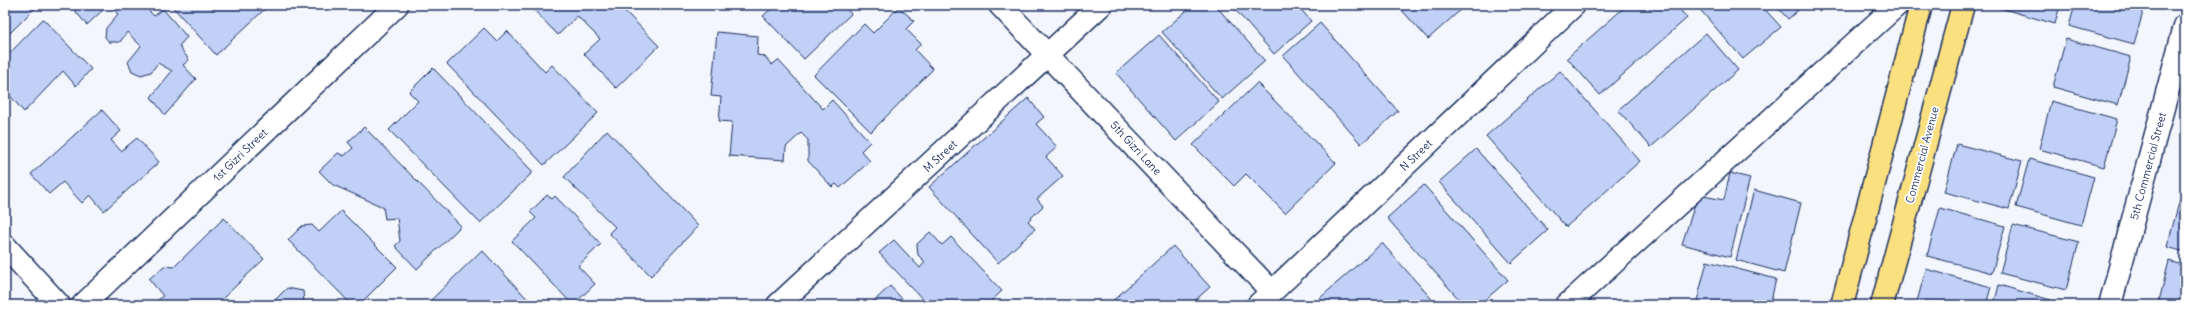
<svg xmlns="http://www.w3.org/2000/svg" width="2190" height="310" viewBox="0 0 2190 310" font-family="Delius,sans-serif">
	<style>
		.building { fill: #c1d0f7; stroke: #1b2f5e }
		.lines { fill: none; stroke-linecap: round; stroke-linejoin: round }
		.minor-casing { stroke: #1b2f5e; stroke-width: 25 }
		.major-casing { stroke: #1b2f5e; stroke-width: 25 }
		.minor { stroke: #fff; stroke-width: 22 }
		.major { stroke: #fbe080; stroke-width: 22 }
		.labels { text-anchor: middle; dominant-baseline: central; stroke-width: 3.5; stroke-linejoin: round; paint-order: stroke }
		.street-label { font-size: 11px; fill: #1b2f5e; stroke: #fff }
	</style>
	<rect width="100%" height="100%" fill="#f3f6fd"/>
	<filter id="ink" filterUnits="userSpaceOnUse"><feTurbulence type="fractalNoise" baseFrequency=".025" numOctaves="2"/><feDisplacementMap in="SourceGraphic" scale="8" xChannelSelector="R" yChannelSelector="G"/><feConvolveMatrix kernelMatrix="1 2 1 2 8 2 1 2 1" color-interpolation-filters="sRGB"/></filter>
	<g filter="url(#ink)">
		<path class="building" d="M5 5H32L35 8 5 38Z
			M70 5H143L154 16 163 9 187 37 179 46 189 60 183 65 196 79 165 115 151 97 172 71 158 63 151 72 141 75 132 71 128 62 141 46 127 32 120 42H109L105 37 106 28 118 14 108 5 87 25Z
			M171 5H265L267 7 216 55Z
			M529 5H619L659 46 616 88 584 54 600 39 577 16 558 35Z
			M775 5H849L846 8 851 14 804 59 763 16Z
			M1193 5H1215L1265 61 1222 99 1162 32Z
			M1231 5H1297L1311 21 1274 54Z
			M1397 5H1466L1428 39Z
			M1627 5H1676L1687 18 1600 95 1567 58Z
			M1696 5H1761L1781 27 1743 59Z
			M1775 5H1804L1788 19Z
			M1990 5H2060L2055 24Z
			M2075 5H2145L2134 44 2069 26Z
			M899 7 914 21 906 29 921 44 915 50 933 69 871 132 814 75 864 24 873 33Z
			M43 19 91 69 76 86 63 71 24 112 5 90V58Z
			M1320 23 1398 111 1361 144 1283 56Z
			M484 28 497 41 507 31 545 72 552 65 598 113 544 165 447 64Z
			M717 32 758 36 757 55 764 56 772 65 778 60 823 109 832 100 870 142 861 151 870 161 840 188 836 184 832 187 808 161V140L801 133 786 147 785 160 729 156 732 122 719 121 721 97 711 96Z
			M1706 33 1738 70 1651 147 1618 110Z
			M1159 35 1219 102 1176 141 1116 73Z
			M2066 39 2131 57 2118 105 2053 87Z
			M433 68 533 172 480 223 389 130 418 101 409 92Z
			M1560 71 1640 161 1566 227 1486 136Z
			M1257 83 1336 163 1285 213 1246 174 1234 186 1193 145Z
			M1028 98 1044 117 1036 124 1057 147 1046 157 1063 176 1037 199 1043 206 1028 221 1035 229 998 263 929 187Z
			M2051 101 2117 119 2104 167 2039 149Z
			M102 110 121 131 111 140 121 151 137 138 159 162 104 211 90 195 82 203 63 182 49 194 31 174Z
			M364 127 461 226 417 269 395 246 400 241 397 218 385 219 383 207 333 185 319 171 338 153 344 156 353 148 348 142Z
			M607 130 698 226 651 276 609 233 615 227 564 177Z
			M1957 144 2022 161 2009 209 1944 192Z
			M1476 149 1548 230 1511 263 1439 182Z
			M2029 159 2094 177 2081 225 2016 207Z
			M1730 173 1750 178 1730 257 1682 244 1698 195 1724 200Z
			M1424 185 1508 280 1479 305H1464L1387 218Z
			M1754 190 1801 203 1784 273 1736 260Z
			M547 195 552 199 555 196 601 244 578 266 595 284 573 305 512 241 536 218 530 212Z
			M2180 199 2185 201V252L2167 247Z
			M1940 208 2005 226 1992 273 1927 256Z
			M341 211 397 267 359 305H352L288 240 302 226 312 225 319 232Z
			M224 218 264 259 220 301 224 305H162L158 300 163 296 149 279 164 266 174 267Z
			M2013 225 2079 242 2066 290 2000 273Z
			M930 232 942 245 951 237 1002 291 987 305H928L879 253 894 240 920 268 925 262 918 255 917 244Z
			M1382 243 1437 305H1326L1320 298Z
			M1173 246 1210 287 1190 305H1108Z
			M482 250 533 305H436L431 300Z
			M1707 261 1776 279 1770 305H1696Z
			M2169 261 2185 266V305H2158Z
			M1926 269 1991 287 1986 305H1916Z
			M1999 285 2051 300 2050 305H1994Z
			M890 286 908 305H870Z
			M287 288 303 291 304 302 314 301 319 305H270Z"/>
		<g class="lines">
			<defs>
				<path id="minor" d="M1000 5 1272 292
					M5 246 59 305
					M83 305 397 5
					M778 305 1101 5
					M1258 305 1574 5
					M1567 305 1897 5
					M2110 305 2185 26"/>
				<path id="major" d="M1842 305 1921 5
					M1882 305 1963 5"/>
			</defs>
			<use href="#minor" class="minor-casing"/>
			<use href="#major" class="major-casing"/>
			<use href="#minor" class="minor"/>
			<use href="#major" class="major"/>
		</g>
	</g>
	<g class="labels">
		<g class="street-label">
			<text transform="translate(1136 148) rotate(47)">5th Gizri Lane</text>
			<text transform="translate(240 155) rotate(-44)">1st Gizri Street</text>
			<text transform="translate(1416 155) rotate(-44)">N Street</text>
			<text transform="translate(1922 155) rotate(-75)">Commercial Avenue</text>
			<text transform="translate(940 156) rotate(-43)">M Street</text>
			<text transform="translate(2148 166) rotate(-75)">5th Commercial Street</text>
		</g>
	</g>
	<rect width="2190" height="310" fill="none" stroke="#fff" stroke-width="20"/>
	<rect x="10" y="10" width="2170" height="290" fill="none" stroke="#1b2f5e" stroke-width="1.5" filter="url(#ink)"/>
</svg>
